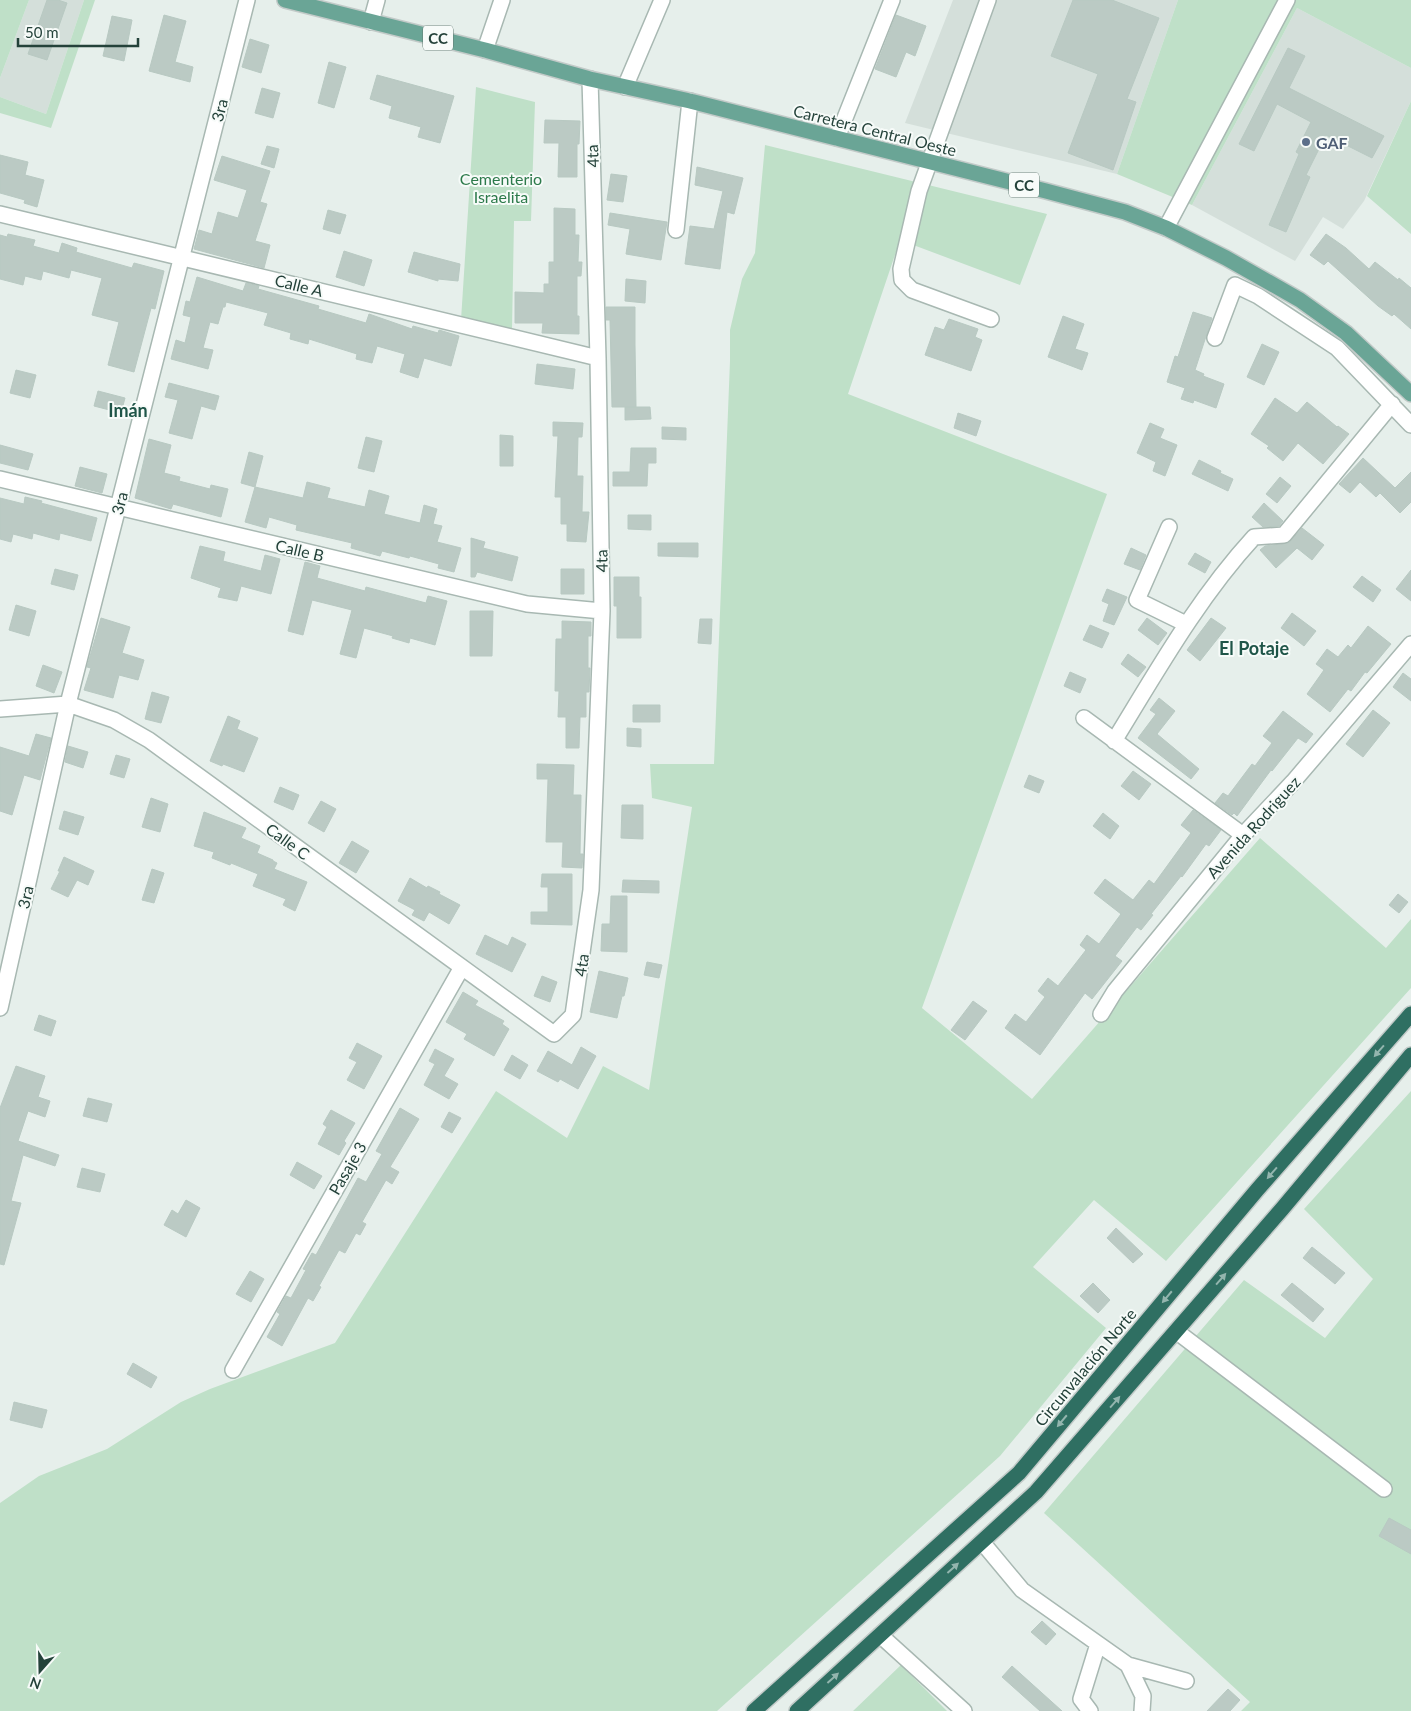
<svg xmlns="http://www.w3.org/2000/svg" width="1411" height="1711" viewBox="0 0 1411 1711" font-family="Lato,sans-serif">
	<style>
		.built { fill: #d4dfda }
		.green { fill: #bfe0c8 }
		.building { fill: #bbcac4; stroke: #b8c9c2 }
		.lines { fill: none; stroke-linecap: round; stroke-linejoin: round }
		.minor-casing { stroke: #a8b8b2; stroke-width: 18 }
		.major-casing { stroke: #c2cac8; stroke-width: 18 }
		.highway-casing { stroke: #c2cac8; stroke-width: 18 }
		.minor { stroke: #fff; stroke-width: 15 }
		.major { stroke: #6aa596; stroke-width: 15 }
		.highway { stroke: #2f6f62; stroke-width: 15 }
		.oneway { fill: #93b5ae }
		.service-dot { fill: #5c6f8a; stroke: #f7fbf9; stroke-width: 2 }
		.labels { text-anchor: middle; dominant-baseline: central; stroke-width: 4; stroke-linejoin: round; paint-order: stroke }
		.shield { fill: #f7fbf9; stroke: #637a73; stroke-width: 1 }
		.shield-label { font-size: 15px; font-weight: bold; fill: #24423a }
		.street-label { font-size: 16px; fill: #24423a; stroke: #f7fbf9 }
		.service-label { font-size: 16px; font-weight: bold; fill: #4e5e75; stroke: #f7fbf9; text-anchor: start }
		.park-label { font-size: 16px; fill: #2d7a4b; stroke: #f7fbf9 }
		.neighbourhood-label { font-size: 18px; font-weight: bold; fill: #1f5548; stroke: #f7fbf9 }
	</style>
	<rect width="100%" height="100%" fill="#e6efeb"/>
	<path class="built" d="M29 0H84L46 114 0 97V78Z
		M953 0H1178L1117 174 905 123Z
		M1297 8 1411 68V101L1364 201 1343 229 1323 217 1295 261 1192 205Z"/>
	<path class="green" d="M0 0H29L0 78Z
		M84 0H95L51 128 0 113V97L46 114Z
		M1178 0H1411V68L1297 8 1192 205 1117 174Z
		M476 87 535 102 531 221H514L512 330 461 320Z
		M1411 101V234L1367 196Z
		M765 145 1047 214 1020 285 900 240 848 394 1107 494 922 1008 1032 1099 1260 838 1386 948 1411 919V988L1166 1261 1094 1200 1033 1267 1106 1328 1000 1456 717 1711H0V1503L39 1476 107 1449 181 1402 210 1389 335 1343 496 1091 567 1138 603 1066 649 1090 692 807 652 798 650 764H714L730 361V330L742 279 755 253Z
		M1411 1091V1711H1241L1250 1702 1044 1513 1244 1280 1325 1338 1373 1279 1304 1209Z
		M901 1665 947 1711H853Z"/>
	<path class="building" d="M47 0H58L67 3 47 60 28 54Z
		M1073 0H1112L1159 18 1127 99 1136 102 1113 170 1068 153 1098 74 1051 56Z
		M164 15 186 21 175 62 193 67 190 82 149 71Z
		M896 15 926 26 915 56 906 52 896 77 875 69Z
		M112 16 132 20 124 61 103 56Z
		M250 39 269 45 261 73 242 67Z
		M1288 48 1305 56 1289 88 1384 136 1372 158 1326 135 1306 175 1310 177 1286 232 1269 225 1299 154 1296 152 1311 122 1277 104 1254 151 1239 144Z
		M329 62 346 67 334 108 318 103Z
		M377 75 454 96 440 143 418 137 421 127 389 118 392 106 370 99Z
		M262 88 280 93 273 118 255 113Z
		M545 120 580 121 579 144H577V177H558L559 143H544Z
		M267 146 279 149 274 168 261 164Z
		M0 155 28 162 25 175 44 180 37 207 24 203 25 200 0 193Z
		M222 156 270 171 260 202 267 204 255 241 270 245 264 268 194 249 199 230 212 234 218 212 238 218 247 190 214 180Z
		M697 167 743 178 734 214 727 212 720 269 685 264 690 226 714 229 723 191 695 185Z
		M611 174 627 176 623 202 607 200Z
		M554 208 575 209V235H579L578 262H582L581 276H577V316H579V334L542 333 543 323H515V292L544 293V284H549V262H554Z
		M328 210 346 215 340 234 323 229Z
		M610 213 667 222 661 260 626 254 630 229 608 225Z
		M8 234 35 240 33 246 59 253 62 243 77 248 76 252 132 268 134 263 164 271 155 309 151 308 134 372 108 365 119 322 92 315 102 278 71 270 69 278 43 271 41 280 25 276 23 285 0 279V235L7 237Z
		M1326 234 1346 248 1369 269 1375 262 1398 280 1399 278 1411 288V329L1394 314 1392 316 1378 306 1328 261 1324 265 1310 255Z
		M344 251 372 260 364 286 336 277Z
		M414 252 460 264 458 281 438 279V281L408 272Z
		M197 277 243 291 246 283 259 286 258 289 319 306 318 309 366 323 369 314 412 329 413 326 438 333 439 330 459 336 451 366 424 358 418 378 400 372 405 354 377 346 372 363 356 359 357 354 309 339 308 344 290 339 291 333 264 325 268 313 226 302 225 307H223L218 324 210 322 203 348 213 350 208 369 171 359 176 340 185 343 191 317 183 315 186 301 190 302Z
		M626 279 646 281 645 303 625 301Z
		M606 307H635V345L636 407H612L610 320H606Z
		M1193 312 1212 318 1195 370 1204 374 1203 376 1224 384 1216 408 1194 400 1193 403 1181 399 1185 388 1167 382 1175 356 1178 357Z
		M1063 316 1084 324 1075 349 1088 353 1082 370 1048 357Z
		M949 319 978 329 975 337 982 340 971 371 925 355 935 327 944 330Z
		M1262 344 1279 352 1264 385 1247 377Z
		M537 364 575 369 573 389 535 384Z
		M16 370 36 375 30 398 10 393Z
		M169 383 219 396 215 410 201 406 192 439 169 433 178 400 165 397Z
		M98 391 125 398 121 413 94 406Z
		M1275 398 1297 413 1307 402 1337 427 1338 426 1349 434 1323 464 1298 443 1283 461 1267 448 1269 446 1251 434Z
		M625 407H650L651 419 625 420Z
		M958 413 981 421 976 436 954 428Z
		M553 422 583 423 582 437H578L577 476H583L582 512H589L586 542 567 541V524H561V497H555L558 436H553Z
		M1150 423 1164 429 1160 438 1177 445 1165 476 1153 471 1156 462 1137 453Z
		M662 427 686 428V440L662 439Z
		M500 435 513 436V466H500Z
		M366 437 382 441 374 472 358 468Z
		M149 439 171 445 164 473 180 477 179 481 210 489 211 485 228 489 221 517 173 504 171 509 135 498Z
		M0 445 33 454 28 470 0 463Z
		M631 448H656V463H648L647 486H613V472H630Z
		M249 452 263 456 255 487 241 483Z
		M1363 458 1395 488 1411 472V502L1400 513 1380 493 1376 497 1360 482 1350 493 1339 484Z
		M1199 460 1221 471 1220 473 1233 479 1228 491 1192 474Z
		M80 467 107 474 102 493 75 486Z
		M1280 477 1291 486 1277 503 1266 494Z
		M307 482 330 488 327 498 365 507 369 490 389 496 384 514 420 523 424 505 437 509 433 524 442 526 437 542 461 548 454 572 438 568 439 564 410 556 409 558 382 551 380 556 351 548 352 543 296 530 297 525 269 517 266 528 245 522 255 487 303 498Z
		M25 497 42 501 41 503 97 518 91 541 60 533 59 540 33 533 32 539 13 534 11 542 0 539V498L24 504Z
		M1264 503 1283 521 1279 526 1263 527 1252 517Z
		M628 515H651V530L628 529Z
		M1302 528 1324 545 1312 560 1297 548 1276 568 1260 550 1265 546 1289 543Z
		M471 538 485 542 483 548 518 557 512 581 477 572 475 577H471Z
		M658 543H698V557L658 556Z
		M200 546 225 552 223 561 261 571 265 555 280 559 271 594 241 586 237 601 218 597 221 588 191 578Z
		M1131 548 1146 555 1140 570 1124 564Z
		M1195 553 1211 562 1205 573 1188 564Z
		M305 562 320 566 317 578 365 591 366 587 426 603 428 596 447 601 435 645 410 638 409 643 392 638 393 636 364 628 356 658 340 654 352 610 312 600 303 635 288 631Z
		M55 569 78 575 74 590 51 584Z
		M561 569H584V594H561Z
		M1411 570V601L1396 589Z
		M1362 576 1381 590 1373 602 1353 587Z
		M614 577H639V597H641V638H617V606H614Z
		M1107 589 1127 597 1114 625 1103 621 1109 604 1102 601Z
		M16 605 36 611 29 636 9 630Z
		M470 611H493L492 656H470Z
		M1292 613 1316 631 1304 646 1281 628Z
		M101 618 130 627 122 653 144 660 138 680 119 675 113 698 84 690 91 668 87 667Z
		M1147 618 1167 633 1158 645 1138 630Z
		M1211 618 1226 628 1200 661 1187 650Z
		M700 619H712L711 644 698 643Z
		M562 621 591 622V636H588V668H590L589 692H586V717H580L579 748H566V717H558L559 691H555L556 639H562Z
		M1090 625 1109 633 1102 648 1083 640Z
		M1368 626 1391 644 1367 673 1365 672 1351 691 1348 689 1330 712 1307 694 1324 670 1316 664 1327 649 1338 657 1348 645 1351 648Z
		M1128 654 1146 667 1138 677 1121 664Z
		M43 665 62 672 54 693 36 686Z
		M1070 672 1086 679 1080 693 1064 686Z
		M1403 673 1411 679V701L1393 687Z
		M152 692 169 697 161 723 145 719Z
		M1159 698 1175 711 1157 734 1199 769 1191 779 1138 738 1156 714 1150 710Z
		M633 705H660V722H633Z
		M1373 710 1390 723 1363 757 1346 744Z
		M1283 711 1313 734 1306 743 1298 738 1272 771 1271 770 1237 816 1234 813 1232 815 1215 803 1223 793 1228 796 1252 764 1255 766 1272 743 1263 736Z
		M228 716 240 721 237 729 258 738 244 772 223 764 222 766 210 761Z
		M627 728 641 729V747L627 746Z
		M36 734 51 738 40 780 24 775 12 815 0 811V747L29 756Z
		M68 746 88 752 83 768 65 762Z
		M116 755 130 759 124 778 110 774Z
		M537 764 574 765 573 795H581L580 854H583L582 868 562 867 563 842H546L548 779H537Z
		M1133 771 1151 784 1139 800 1121 786Z
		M1029 775 1044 781 1039 793 1024 787Z
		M280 787 299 795 293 810 274 802Z
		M151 798 168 804 160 832 142 827Z
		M321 801 336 809 324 832 308 823Z
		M622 805H643V839L621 838Z
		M1193 810 1221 830 1209 846 1206 844 1182 877 1181 876 1151 914 1153 915 1141 930 1137 927 1115 956 1122 961 1092 999 1085 993 1040 1055 1005 1028 1015 1014 1026 1022 1045 997 1038 991 1048 978 1058 986 1086 950 1080 945 1087 935 1099 944 1121 914 1094 893 1105 879 1133 900 1149 880 1154 884 1191 833 1181 825Z
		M64 811 84 817 78 835 59 829Z
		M204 812 246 828 241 838 260 846 257 853 273 860V861L277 863 274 869 307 882 295 911 283 905 286 899 253 886 258 874 231 863 230 865 212 858 214 852 194 846Z
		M1103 813 1119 826 1110 839 1093 826Z
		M352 841 369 851 356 873 339 863Z
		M64 857 94 871 88 885 77 880 68 897 51 889 60 871H58Z
		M152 869 164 873 154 903 142 900Z
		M542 874H572V925L531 924V912H548V887H541Z
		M410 878 427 888 428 886 440 892 439 894 460 905 449 924 429 912 424 921 412 915 415 910 398 901Z
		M623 880 659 881V893L622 892Z
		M1398 894 1408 902 1399 913 1389 905Z
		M611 896H627V952L601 951 602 924H610Z
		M485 935 508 946 512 937 526 944 512 972 476 954Z
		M647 962 662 965 659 978 644 975Z
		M599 971 628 978 624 996H622L617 1018 590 1012Z
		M542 976 557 982 550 1002 534 996Z
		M463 992 478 1001 475 1005 504 1021 502 1024 509 1029 494 1056 464 1039 467 1034 446 1022Z
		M973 1001 987 1011 965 1040 951 1030Z
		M39 1015 56 1021 51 1036 34 1030Z
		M357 1043 382 1056 364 1089 347 1080 357 1062 349 1058Z
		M581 1047 596 1056 578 1089 560 1079 558 1082 537 1071 548 1051 572 1065Z
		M435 1049 454 1059 444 1076 458 1084 449 1099 424 1085 435 1064 429 1061Z
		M512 1055 528 1065 520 1079 504 1070Z
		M16 1066 45 1076 38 1097 50 1101 45 1117 28 1111 18 1141 59 1155 55 1166 23 1155 11 1201 21 1203 4 1265 0 1264V1108Z
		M88 1098 112 1104 107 1122 83 1116Z
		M400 1108 419 1119 390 1167 399 1172 392 1184 386 1180 362 1222 366 1224 360 1235 356 1233 345 1253 339 1250 319 1286 321 1287 313 1301 308 1298 282 1346 267 1337 280 1314 277 1312 286 1296 291 1298 306 1270 303 1269 312 1253 316 1255 358 1178 366 1182 382 1154 376 1151Z
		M331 1110 355 1123 344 1141 346 1143 339 1155 318 1144 327 1127 323 1124Z
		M449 1112 461 1118 452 1133 441 1127Z
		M297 1162 322 1176 314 1189 290 1175Z
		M82 1168 105 1174 100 1192 77 1187Z
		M186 1200 200 1208 186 1237 164 1225 172 1210 178 1214Z
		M1116 1228 1143 1254 1133 1263 1107 1238Z
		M1312 1247 1345 1273 1335 1284 1303 1258Z
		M250 1271 264 1279 251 1302 236 1294Z
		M1093 1283 1110 1300 1098 1313 1080 1296Z
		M1292 1283 1324 1309 1313 1322 1281 1295Z
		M133 1363 157 1377 151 1388 127 1374Z
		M14 1402 47 1410 42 1428 10 1420Z
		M1389 1518 1411 1530V1554L1379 1536Z
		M1042 1621 1056 1634 1046 1645 1031 1632Z
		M1012 1666 1062 1711H1040L1002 1677Z
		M1228 1689 1240 1700 1230 1711H1207Z"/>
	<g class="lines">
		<defs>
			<path id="minor" d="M988 0 919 191 901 269 902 280 912 290 991 319
				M371 22 377 0
				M485 50 502 0
				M625 87 662 0
				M837 138 892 0
				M0 214 598 358
				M1166 228 1287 0
				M676 230 690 101
				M1215 338 1235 285 1258 296 1337 348 1411 425
				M0 479 527 604 602 611
				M1169 527 1137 600 1186 624
				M0 709 68 704 114 720 149 740 554 1034 573 1015 591 890 602 611 598 358 590 79
				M1084 718 1243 835
				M1114 741C1157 671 1198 598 1254 537L1284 535 1392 404
				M0 1008 68 704 247 0
				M1101 1014 1115 991 1243 835 1293 782 1411 644
				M1176 1331 1384 1489
				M233 1370 462 967
				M982 1542 1022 1590 1128 1665 1186 1681
				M880 1635 964 1711
				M1128 1665 1143 1696 1142 1711
				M1090 1711 1081 1699 1098 1644"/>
			<path id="major" d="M285 0 485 50 590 79 690 101 1046 191 1125 212 1166 228 1226 258 1300 300 1346 333 1411 394"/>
			<path id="highway" d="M754 1711 1019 1473 1257 1190 1411 1014
				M797 1711 1036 1492 1282 1209 1411 1055"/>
		</defs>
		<use href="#minor" class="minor-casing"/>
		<use href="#major" class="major-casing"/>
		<use href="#highway" class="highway-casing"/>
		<use href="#minor" class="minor"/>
		<use href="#major" class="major"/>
		<use href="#highway" class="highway"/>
	</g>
	<defs><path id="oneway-solid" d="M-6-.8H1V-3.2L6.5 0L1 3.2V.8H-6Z" transform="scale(1.25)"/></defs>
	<g class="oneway">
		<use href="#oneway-solid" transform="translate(1379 1051) rotate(131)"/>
		<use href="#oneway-solid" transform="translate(1272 1173) rotate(131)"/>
		<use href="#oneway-solid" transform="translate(1221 1279) rotate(-49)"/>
		<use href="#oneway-solid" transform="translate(1167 1297) rotate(130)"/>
		<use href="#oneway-solid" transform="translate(1115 1402) rotate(-49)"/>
		<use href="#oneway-solid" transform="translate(1062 1421) rotate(130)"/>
		<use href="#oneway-solid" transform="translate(953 1568) rotate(-42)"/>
		<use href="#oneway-solid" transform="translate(833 1678) rotate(-42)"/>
	</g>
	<circle class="service-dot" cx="1306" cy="142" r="5"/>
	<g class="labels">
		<g class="shield">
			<rect x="423" y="25.5" width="30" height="25" rx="4"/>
			<rect x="1009" y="172.5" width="30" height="25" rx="4"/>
		</g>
		<g class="shield-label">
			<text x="438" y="38">CC</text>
			<text x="1024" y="185">CC</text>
		</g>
		<g class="street-label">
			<text transform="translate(219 110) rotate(-76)">3ra</text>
			<text transform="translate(875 130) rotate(14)">Carretera Central Oeste</text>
			<text transform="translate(592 156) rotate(-92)">4ta</text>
			<text transform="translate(299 285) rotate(14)">Calle A</text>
			<text transform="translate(119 503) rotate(-76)">3ra</text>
			<text transform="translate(300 550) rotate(13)">Calle B</text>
			<text transform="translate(601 561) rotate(-91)">4ta</text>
			<text transform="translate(1253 827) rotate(-48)">Avenida Rodriguez</text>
			<text transform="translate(288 841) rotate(36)">Calle C</text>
			<text transform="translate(25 897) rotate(-77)">3ra</text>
			<text transform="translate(581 965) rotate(-82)">4ta</text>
			<text transform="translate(347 1168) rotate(-60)">Pasaje 3</text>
			<text transform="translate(1085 1367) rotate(-50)">Circunvalación Norte</text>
		</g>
		<g class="service-label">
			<text x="1316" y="142">GAF</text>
		</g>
		<g class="park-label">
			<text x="501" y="178">Cementerio<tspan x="501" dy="18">Israelita</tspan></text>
		</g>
		<g class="neighbourhood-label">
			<text x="128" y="410">Imán</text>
			<text x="1254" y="648">El Potaje</text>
		</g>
	</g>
	<g transform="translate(40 1671) rotate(200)" stroke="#f7fbf9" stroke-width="4" paint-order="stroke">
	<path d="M0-4L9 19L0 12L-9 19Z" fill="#24423a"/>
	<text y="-8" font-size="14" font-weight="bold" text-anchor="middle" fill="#24423a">N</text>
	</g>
	<path d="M18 38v8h120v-8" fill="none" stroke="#24423a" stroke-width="2.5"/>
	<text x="25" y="38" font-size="15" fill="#24423a" stroke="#f7fbf9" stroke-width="4" paint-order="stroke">50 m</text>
</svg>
